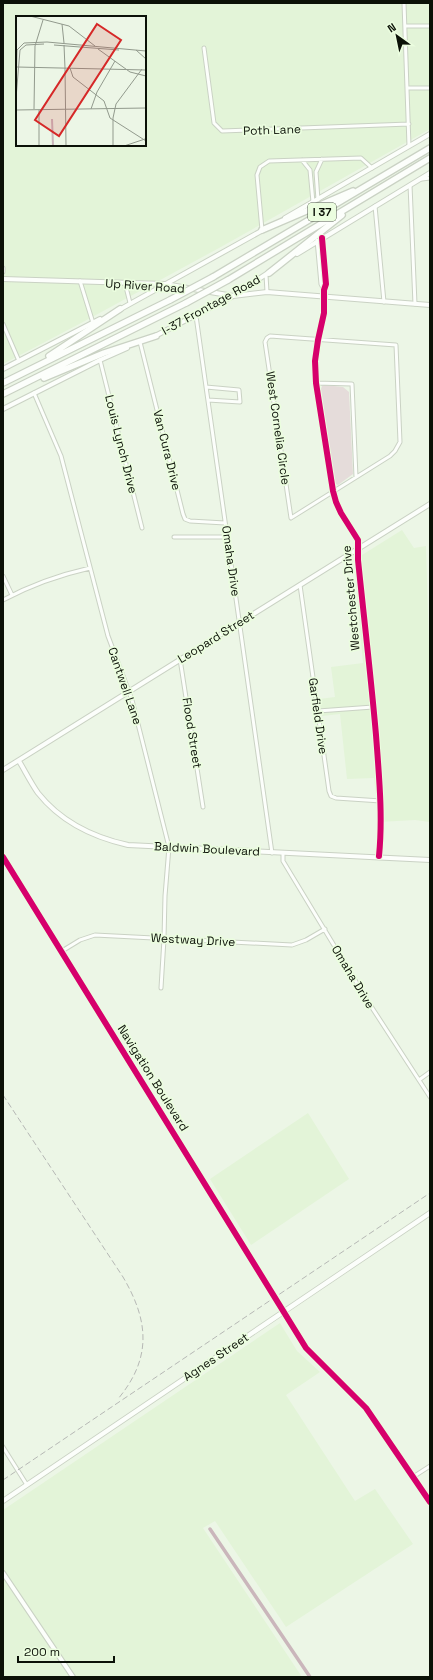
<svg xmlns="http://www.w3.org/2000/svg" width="433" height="1680" viewBox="0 0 433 1680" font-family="'Space Grotesk',sans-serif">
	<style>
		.built { fill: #e3f4d8; fill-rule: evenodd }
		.green { fill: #e5dcda }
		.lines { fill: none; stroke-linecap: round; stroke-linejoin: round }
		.canal { stroke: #cab6bb; stroke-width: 3.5 }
		.street-casing { stroke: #cad2c4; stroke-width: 5 }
		.secondary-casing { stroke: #cad2c4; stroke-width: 6 }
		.primary-casing { stroke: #cad2c4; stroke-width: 6 }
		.highway-casing { stroke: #cad2c4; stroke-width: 8 }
		.street { stroke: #fcfefb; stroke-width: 3 }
		.secondary { stroke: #fcfefb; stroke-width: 4 }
		.primary { stroke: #fcfefb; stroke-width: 4.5 }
		.highway { stroke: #fcfefb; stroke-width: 5.5 }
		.rail { stroke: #b6b8b5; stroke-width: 1; stroke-dasharray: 6 3; stroke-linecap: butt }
		.highway-bridge-casing { stroke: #cad2c4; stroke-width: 8; stroke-linecap: butt }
		.highway-bridge { stroke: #fcfefb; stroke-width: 5.5 }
		.cycleway-casing { stroke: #ebfddf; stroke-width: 8 }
		.cycleway { stroke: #d6006c; stroke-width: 6 }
		.labels { text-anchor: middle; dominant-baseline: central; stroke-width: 3.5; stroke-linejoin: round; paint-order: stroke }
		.shield { fill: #ebfddf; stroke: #4e5848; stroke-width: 1 }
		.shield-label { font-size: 11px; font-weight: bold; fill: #0b1107 }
		.street-label { font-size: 12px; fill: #0b1107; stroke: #ebfddf }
		.inset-river { fill: none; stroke: #cab6bb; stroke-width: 2 }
		.inset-road { fill: none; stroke: #929a8d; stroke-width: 1 }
		.view { fill: #d62828; fill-opacity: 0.15; stroke: #d62828; stroke-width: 2 }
		.inset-edge { fill: none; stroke: #0b1107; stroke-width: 2 }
	</style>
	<rect width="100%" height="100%" fill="#ecf6e6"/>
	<path class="built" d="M3 3H430V129L219 248 83 322 3 364ZM17 17H145V145H17Z
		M402 530 414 548 426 546 430 684V822L415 820 379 822 374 778 347 779 340 714 322 716 319 699 335 697 331 667 363 663 354 560Z
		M308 1113 349 1179 251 1245 210 1179Z
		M280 1323 297 1351 320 1372 286 1395 355 1501 375 1489 413 1544 286 1627 215 1521 203 1528 302 1677H3V1510Z"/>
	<path class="green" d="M324 385 343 387 349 392 353 474 338 485 334 483 321 389 322 386Z"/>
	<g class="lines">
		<path class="canal" d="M210 1529 310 1677"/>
		<defs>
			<path id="street" d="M404 3 409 146
				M405 26H430
				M204 48 214 123 222 131 409 124
				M407 88H430
				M302 160 310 170 313 202
				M422 179 430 178
				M410 185 415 304
				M318 200 316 172 322 159
				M375 206 384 302
				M262 230 257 175 260 167 269 161 361 158 372 168
				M322 239 326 284 324 290V313L318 340 315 361 316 383 333 491 336 502 341 513 358 540V560C364 618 371 677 376 735 379 776 383 816 379 856
				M317 240 321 284 324 290
				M3 268V272
				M266 275 267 292
				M80 281 93 323
				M125 283 130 303
				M196 316 272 853
				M3 324 19 361
				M270 336 396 345 400 442 395 451 390 456 291 518 265 342 267 338Z
				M140 342 183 514 185 519 190 521 225 523
				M100 360 142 528
				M316 383 352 384 356 477
				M206 387 239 390 240 402 208 400
				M34 393 61 456 108 636 132 700 169 847 165 896 164 939 161 988
				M174 537H227
				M3 576 12 595
				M300 585 329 791 331 796 336 798 381 801
				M3 600C31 585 59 575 90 568
				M180 659 203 807
				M318 711 373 707
				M283 853V861L367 1000 430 1097
				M62 951 80 940 95 935 292 945 306 940 325 929
				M419 1080 430 1072
				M3 1447 27 1485
				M413 1477 430 1466"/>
			<path id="secondary" d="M285 218 430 134
				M297 254 430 173
				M3 279 165 284 233 296 267 292 430 305
				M119 310 263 230
				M155 336 233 296 271 271
				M3 369 100 319
				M3 409 100 360 127 348
				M19 761C25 771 31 783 38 793 61 822 92 837 128 845L430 860
				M3 770 430 504
				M3 857 306 1348 366 1408 430 1502
				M3 1573 73 1677"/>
			<path id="primary" d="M3 1501 430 1213"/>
			<path id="highway" d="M262 230 353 191
				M269 273 342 215
				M213 277 430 148
				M228 280 430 158
				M49 356 120 309
				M44 378 104 353 156 336
				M3 383 170 300
				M3 394 186 303"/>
		</defs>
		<use href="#street" class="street-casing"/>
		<use href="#secondary" class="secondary-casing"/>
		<use href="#primary" class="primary-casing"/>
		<use href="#highway" class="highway-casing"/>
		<use href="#street" class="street"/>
		<use href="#secondary" class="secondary"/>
		<use href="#primary" class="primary"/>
		<use href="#highway" class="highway"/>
		<path class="rail" d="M3 1095 123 1277C149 1321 152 1358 118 1399
			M3 1480 430 1193"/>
		<defs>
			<path id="highway-bridge" d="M170 300 213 277
				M186 303 228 280"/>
		</defs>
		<use href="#highway-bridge" class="highway-bridge-casing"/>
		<use href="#highway-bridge" class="highway-bridge"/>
		<defs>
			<path id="cycleway" d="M322 238 326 284 324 290V313L318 340 315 361 316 383 333 491 336 502 341 513 358 540V560C364 618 371 677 376 735 379 776 383 816 379 856
				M3 857 306 1348 366 1408 430 1502"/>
		</defs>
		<use href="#cycleway" class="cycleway-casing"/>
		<use href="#cycleway" class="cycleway"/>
	</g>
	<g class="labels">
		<rect class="shield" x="308" y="203" width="28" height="18" rx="3"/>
		<g class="shield-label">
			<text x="322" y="212">I 37</text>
		</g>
		<g class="street-label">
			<text transform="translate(272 130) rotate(-2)">Poth Lane</text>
			<text transform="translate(145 286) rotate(4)">Up River Road</text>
			<text transform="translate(211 305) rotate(-29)">I-37 Frontage Road</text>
			<text transform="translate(278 428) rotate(82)">West Cornelia Circle</text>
			<text transform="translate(121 444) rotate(76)">Louis Lynch Drive</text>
			<text transform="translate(167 450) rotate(76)">Van Cura Drive</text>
			<text transform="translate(231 561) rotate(82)">Omaha Drive</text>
			<text transform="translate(351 598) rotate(-95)">Westchester Drive</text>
			<text transform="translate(216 637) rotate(-32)">Leopard Street</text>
			<text transform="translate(125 686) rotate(71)">Cantwell Lane</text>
			<text transform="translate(318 716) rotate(82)">Garfield Drive</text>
			<text transform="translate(192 733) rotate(81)">Flood Street</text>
			<text transform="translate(207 849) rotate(3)">Baldwin Boulevard</text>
			<text transform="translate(193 940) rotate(3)">Westway Drive</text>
			<text transform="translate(353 977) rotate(59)">Omaha Drive</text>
			<text transform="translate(153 1078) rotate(58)">Navigation Boulevard</text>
			<text transform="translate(216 1357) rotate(-34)">Agnes Street</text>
		</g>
	</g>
	<g transform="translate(16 16)">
		<rect width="130" height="130" fill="#ecf6e6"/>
		<path class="inset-river" d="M36 103 37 130"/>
		<path class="inset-road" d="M14 0 53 10 79 30M46 8 48 27M38 29 103 34M48 29 49 52M82 33 114 56 130 60M120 34 130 43M1 51 130 54M49 52 50 130M54 52 57 61 88 85 94 102 130 125M0 70 1 34 8 27 31 26 130 35M0 82 4 34 10 29 28 28M18 93 19 30 27 4M75 93 81 76 99 45M0 94 130 92M23 94V130M97 130V102L100 88 126 53M108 130 129 123"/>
		<path class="view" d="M81 8 105 24 43 120 19 104Z"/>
		<rect width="130" height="130" class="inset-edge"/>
	</g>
	<rect width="433" height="1680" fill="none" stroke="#0b1107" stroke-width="8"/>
	<g transform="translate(397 36) rotate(327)" stroke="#ebfddf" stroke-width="3" paint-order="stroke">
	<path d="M0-3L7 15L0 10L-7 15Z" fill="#0b1107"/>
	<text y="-6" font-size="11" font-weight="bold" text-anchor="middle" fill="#0b1107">N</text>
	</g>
	<path d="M18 1656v6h96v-6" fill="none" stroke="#0b1107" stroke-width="2"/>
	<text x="24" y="1656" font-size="12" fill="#0b1107" stroke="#ebfddf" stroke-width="3" paint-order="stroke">200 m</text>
</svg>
